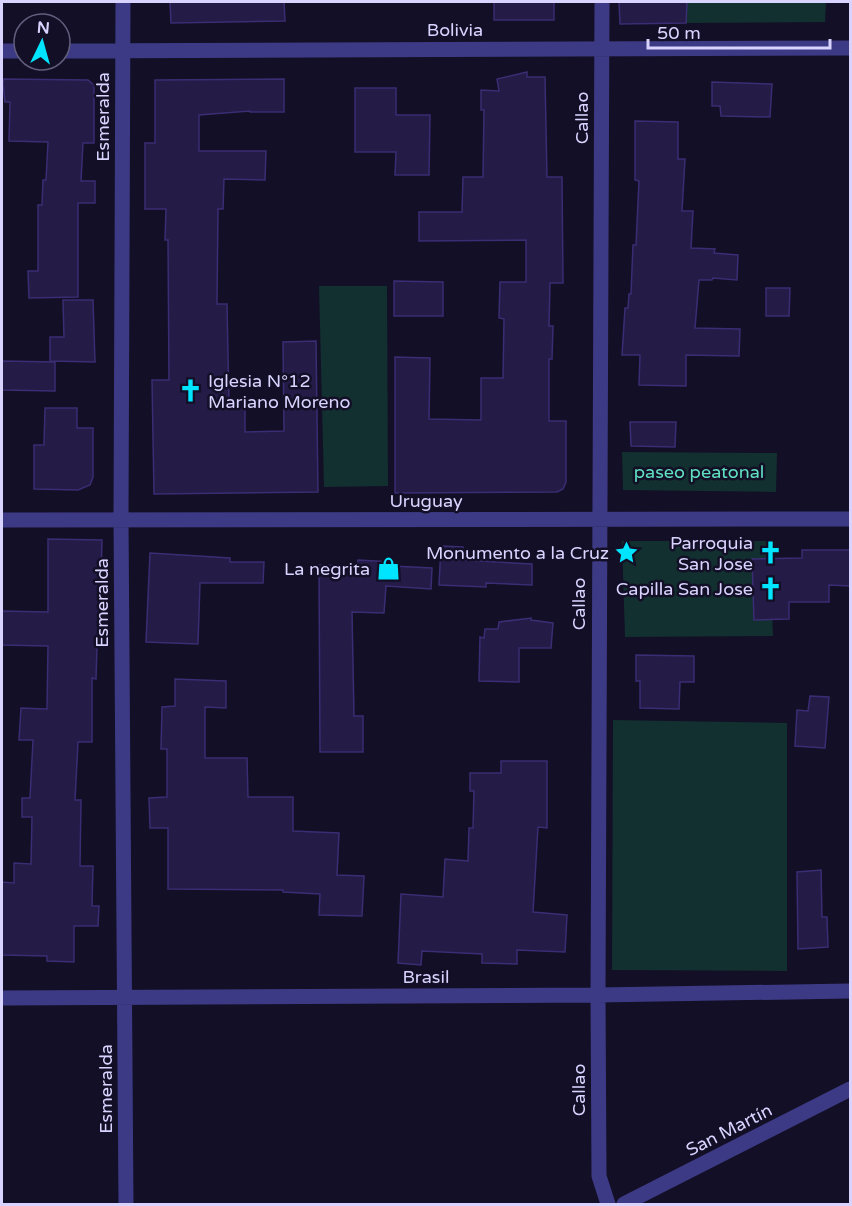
<svg xmlns="http://www.w3.org/2000/svg" width="852" height="1206" viewBox="0 0 852 1206" font-family="'Varela Round',sans-serif">
	<style>
		.green { fill: #12302f }
		.building { fill: #241b47; stroke: #3b2d73; stroke-width: 1.5 }
		.lines { fill: none; stroke-linecap: round; stroke-linejoin: round }
		.street { stroke: #3d3a85; stroke-width: 15 }
		.labels { text-anchor: middle; dominant-baseline: central; stroke-width: 5; stroke-linejoin: round; paint-order: stroke }
		.street-label { font-size: 18px; fill: #d9d4ff; stroke: #130f26 }
		.poi-label { font-size: 18px; fill: #d9d4ff; stroke: #130f26; text-anchor: end }
		.park-label { font-size: 18px; fill: #5fe0c0; stroke: #130f26 }
	</style>
	<rect width="100%" height="100%" fill="#130f26"/>
	<path class="green" d="M687 2H826L825 22 686 23Z
		M319 286H387L388 486 324 487Z
		M622 452 777 453 776 492 623 490Z
		M622 541H769L773 636 625 637Z
		M613 720 787 723V971L612 970Z"/>
	<path class="building" d="M170 2H284L285 21 171 23Z
		M494 2H554V20H494Z
		M619 2H687L686 23 620 24Z
		M527 72V77H545L547 177H562L563 283H550L549 326H553L552 359H549V421H566V482L563 489 557 492 395 493V357L430 358 429 419 481 420V378H503L504 319 499 318 500 282H526V240L419 241V212H462L463 177H483L484 110H481V90L499 91 497 79Z
		M4 79 88 80 94 85V143H83L81 181H95V203H78V297L29 298 28 271H38V205H42L43 180H46L48 142 9 141 10 102H5L3 83Z
		M284 79V112H250V111L199 115V151H266L265 180 224 179 223 209H218L217 304H227L229 403 245 402V432L284 431 283 342 316 341 318 492 154 494 152 380H169L168 240H165L166 209H145V143H155V80Z
		M712 82 772 84 770 117 721 116 720 106H712Z
		M355 88H396V115H430L429 175H395L396 152H355Z
		M635 121 678 122V159H685L682 211H693L691 248 715 249 714 253 738 255 737 280 713 278 712 280H699L695 328 740 329 739 356 686 355V386L639 385 640 355H622L625 308H628L629 294H631L633 245H636L639 181 635 180Z
		M394 281 443 282V316H394Z
		M766 288H790L789 316H766Z
		M63 300H93L95 362 50 361V337H64Z
		M2 361 55 362V391L2 390Z
		M45 408H77V428H93V477L90 485 78 490 34 489V445H44Z
		M630 422H676L675 447 631 446Z
		M48 539 102 540 99 647H97L96 679 92 678V742H78L75 800H81L80 866H93L92 906H99L98 926H74V962L47 961V956L2 955V882L14 883V863L31 864 32 817H22V798H30L33 740H19L21 708 47 709 48 646 2 645V611L48 612Z
		M441 546 463 547 462 560 532 564V585L486 583V587L439 585Z
		M802 550H850V586L829 585V602H789V619L754 620 752 559 802 558Z
		M150 553 230 558V562H264L263 583H200L198 644 146 642Z
		M358 560 393 562V566L432 568 431 589 386 586 384 613 352 612 354 716H363V752H320L319 565 357 566Z
		M531 618V620L553 623 551 648H519V682L479 681 480 637 484 638 485 629H498L499 622Z
		M636 655 694 656V682H680L679 709 640 708V681H636Z
		M175 679 226 681V708L205 707V758H247L248 797H293V831L339 833 337 875 364 876 362 916 319 915 320 894 283 892V890L168 889V828H150L149 798 167 797V749H161L162 707 175 706Z
		M810 696 829 697 825 748 795 746 797 710 808 711Z
		M501 761H547V828L538 827 533 912 567 915 565 952 517 950V964L482 963V954L422 951 421 965 398 963 401 894 443 897 445 859 468 861 469 828H473L474 791H470V773H501Z
		M821 870 822 917H827L828 947 798 949 797 872Z"/>
	<g class="lines">
		<path class="street" d="M123 2 121 520 126 1204
			M602 2 598 995 599 1176 608 1204
			M2 51H24
			M60 51 850 48
			M2 520 850 519
			M2 998 598 995 850 991
			M624 1204 850 1089"/>
	</g>
	<defs>
		<symbol id="church-bare" viewBox="-9 -9 18 18"><path d="M-1.2-6h2.4v3.5h3.3v2.4h-3.3V6h-2.4V-.1h-3.3v-2.4h3.3Z" fill="#00e5ff" stroke="#130f26" stroke-width="2.5" paint-order="stroke"/></symbol>
		<symbol id="sight-bare" viewBox="-9 -9 18 18"><path d="M0-6L1.8-2.2L6-1.7L2.9 1.2L3.7 5.4L0 3.3L-3.7 5.4L-2.9 1.2L-6-1.7L-1.8-2.2Z" fill="#00e5ff" stroke="#130f26" stroke-width="2.5" paint-order="stroke"/></symbol>
		<symbol id="shop-bare" viewBox="-9 -9 18 18"><path d="M-5-2.5h2.3a2.7 3.5 0 0 1 5.4 0H5L5.5 6h-11ZM-1.5-2.5h3a1.5 2.3 0 0 0-3 0Z" fill="#00e5ff" stroke="#130f26" stroke-width="2.5" paint-order="stroke"/></symbol>
	</defs>
	<g fill-rule="evenodd">
		<use href="#church-bare" x="174" y="374" width="33" height="33"/>
		<use href="#sight-bare" x="610" y="536" width="33" height="33"/>
		<use href="#church-bare" x="754" y="536" width="33" height="33"/>
		<use href="#shop-bare" x="372" y="552" width="33" height="33"/>
		<use href="#church-bare" x="754" y="572" width="33" height="33"/>
	</g>
	<g class="labels">
		<g class="street-label">
			<text x="455" y="30">Bolivia</text>
			<text transform="translate(103 117) rotate(-90)">Esmeralda</text>
			<text transform="translate(582 118) rotate(-90)">Callao</text>
			<text x="426" y="501">Uruguay</text>
			<text transform="translate(102 603) rotate(-90)">Esmeralda</text>
			<text transform="translate(579 604) rotate(-90)">Callao</text>
			<text x="426" y="977">Brasil</text>
			<text transform="translate(106 1089) rotate(-90)">Esmeralda</text>
			<text transform="translate(579 1090) rotate(-90)">Callao</text>
			<text transform="translate(729 1130) rotate(-27)">San Martín</text>
		</g>
		<g class="poi-label">
			<text x="208" y="381" text-anchor="start">Iglesia N°12<tspan x="208" dy="21">Mariano Moreno</tspan></text>
			<text x="753" y="543">Parroquia<tspan x="753" dy="21">San Jose</tspan></text>
			<text x="609" y="553">Monumento a la Cruz</text>
			<text x="370" y="569">La negrita</text>
			<text x="753" y="589">Capilla San Jose</text>
		</g>
		<g class="park-label">
			<text x="699" y="472">paseo peatonal</text>
		</g>
	</g>
	<rect width="852" height="1206" fill="none" stroke="#d9d4ff" stroke-width="6"/>
	<g transform="translate(42 42) rotate(5)"><circle r="28" fill="#130f26" stroke="#625e7d" stroke-width="1.5"/>
	<path d="M0-4.5L10 22L0 15L-10 22Z" fill="#00e5ff"/>
	<text y="-9" font-size="16" font-weight="bold" text-anchor="middle" fill="#d9d4ff">N</text>
	</g>
	<path d="M648 39v9h182v-9" fill="none" stroke="#d9d4ff" stroke-width="3"/>
	<text x="657" y="39" font-size="18" fill="#d9d4ff" stroke="#130f26" stroke-width="4.5" paint-order="stroke">50 m</text>
</svg>
